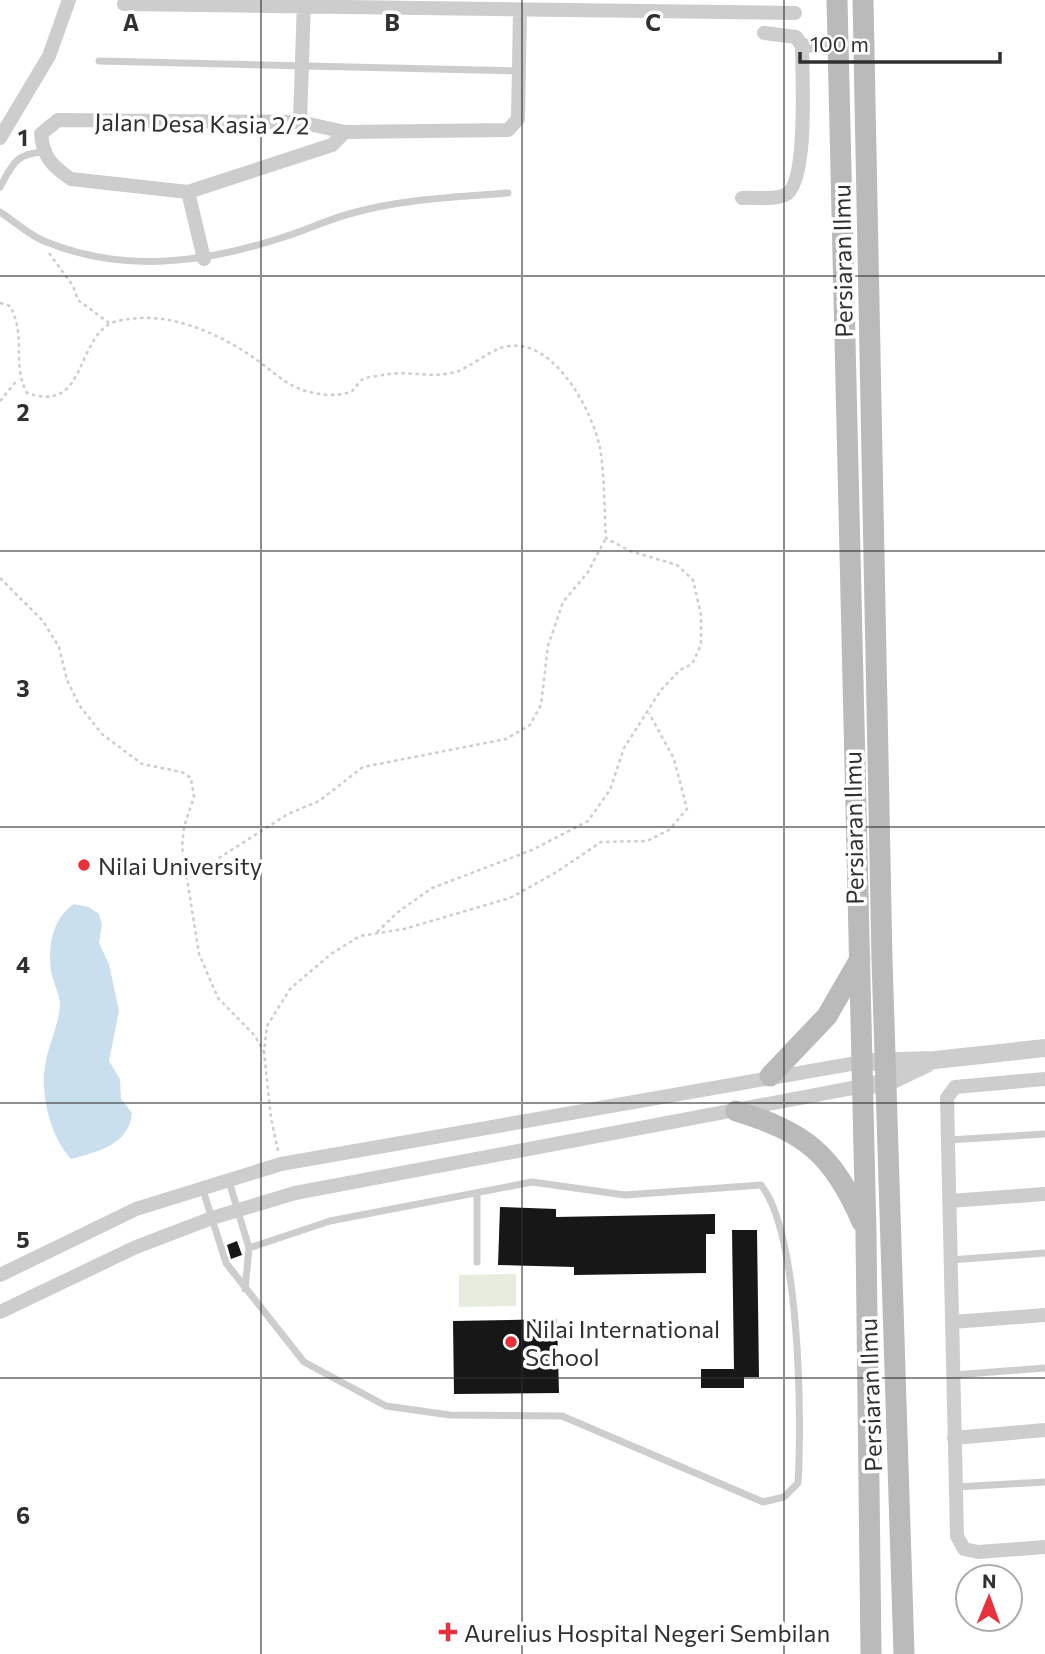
<svg xmlns="http://www.w3.org/2000/svg" width="1045" height="1654" viewBox="0 0 1045 1654" font-family="Commissioner,sans-serif">
	<style>
		.green { fill: #e6edde }
		.water { fill: #cadfed }
		.building { fill: #171717 }
		.lines { fill: none; stroke-linecap: round; stroke-linejoin: round }
		.path { stroke: #cdcdcd; stroke-width: 2.5; stroke-dasharray: 3.5 3.5; stroke-linecap: butt }
		.service { stroke: #cdcdcd; stroke-width: 7 }
		.minor { stroke: #cdcdcd; stroke-width: 14 }
		.tertiary { stroke: #cdcdcd; stroke-width: 18 }
		.secondary { stroke: #bababa; stroke-width: 21 }
		.grid { fill: none; stroke: #303030; stroke-width: 2; stroke-opacity: 0.55 }
		.poi-dot { fill: #e7323d; stroke: #fff; stroke-width: 2.5 }
		.labels { text-anchor: middle; dominant-baseline: central; stroke-width: 7; stroke-linejoin: round; paint-order: stroke }
		.street-label { font-size: 24px; fill: #303030; stroke: #fff }
		.poi-label { font-size: 24px; fill: #303030; stroke: #fff; text-anchor: start }
		.grid-label { font-size: 23px; text-anchor: middle; font-weight: bold; fill: #303030; stroke: #fff; stroke-width: 7; stroke-linejoin: round; paint-order: stroke }
	</style>
	<rect width="100%" height="100%" fill="#fff"/>
	<path class="green" d="M516 1274V1306L459 1307V1275Z"/>
	<path class="water" d="M74 904 89 907 99 914 102 925 99 943 109 964 119 1011 109 1061 120 1079 121 1099 132 1113C129 1145 97 1152 71 1159 50 1136 39 1092 46 1061 49 1044 60 1021 60 1003 59 993 53 982 51 971 48 947 52 918 74 904Z"/>
	<path class="building" d="M500 1207 556 1209V1217L715 1214V1234H706V1273L574 1275V1267L498 1265Z
		M732 1230H757L759 1377H744V1388H701V1369H734Z
		M237 1241 242 1255 231 1259 227 1245Z
		M557 1319 559 1393 454 1394 453 1321Z"/>
	<g class="lines">
		<path class="path" d="M49 253 73 286 78 300 109 323
			M0 303 10 306C27 338 11 362 27 393 85 413 75 346 109 324 114 321 124 320 129 319 175 312 226 337 261 363 277 375 290 388 310 392 322 395 340 397 352 391 356 388 358 382 363 379 368 377 377 376 383 375 406 370 428 378 451 373 471 369 488 349 509 346 555 340 592 410 600 448 605 477 604 509 606 538L630 551 677 565 693 580 701 615V645L692 664 680 670 661 690 624 748 610 790 588 821 532 850 432 888 398 912 376 933
			M0 401 18 379
			M0 578 43 621 59 647 67 680 79 705 102 734 142 764 182 772 191 778 194 797 184 827 182 847 199 954 218 998 255 1036 264 1052
			M189 877 288 814 319 801 363 767 506 739 530 725 541 705 548 646 563 602 588 572 606 538
			M278 1151 271 1118 264 1052 267 1026 290 989 331 954 360 936 404 929 510 898 555 873 601 842 647 841 669 830 687 809 674 759 649 713"/>
		<path class="service" d="M99 61 519 71
			M0 187C13 164 15 154 43 152
			M0 212C14 221 29 235 44 241 123 274 205 263 284 237 306 230 327 220 349 214 400 199 456 197 508 193
			M948 1140 1045 1134
			M228 1178 249 1248 245 1289
			M202 1187 226 1263 304 1362 386 1406 450 1415 562 1416 763 1502 784 1497 798 1483C802 1418 800 1234 761 1185L625 1195 532 1182 330 1221 249 1248
			M950 1260 1045 1253
			M477 1262V1195
			M954 1375 1045 1368
			M956 1487 1045 1482"/>
		<path class="minor" d="M124 4 795 13
			M764 33 796 37 802 46 838 45
			M300 122 304 0
			M345 132 332 145 188 192 71 179C52 166 43 157 41 134L58 120 300 122 345 132 508 130 518 119 520 10
			M0 138 49 56 69 0
			M188 192 204 259
			M742 198C754 197 774 200 785 195 809 184 802 73 802 46
			M1045 1079 955 1087 947 1098 957 1536 964 1549 978 1552 1045 1547
			M949 1201 1045 1194
			M0 1275 136 1209 281 1164 862 1062
			M0 1312 136 1247 212 1218 295 1193 863 1086
			M952 1322 1045 1315
			M954 1438 1045 1430"/>
		<path class="tertiary" d="M862 1062 935 1060 1045 1048
			M863 1086 886 1083 928 1063"/>
		<path class="secondary" d="M837 0 866 1234 871 1654
			M863 0 882 960 904 1654
			M770 1076 827 1016 860 959
			M736 1111C805 1132 833 1154 862 1222"/>
	</g>
	<path class="grid" d="M261 0V1654M522 0V1654M784 0V1654M0 276H1045M0 551H1045M0 827H1045M0 1103H1045M0 1378H1045"/>
	<g class="poi-dot">
		<circle cx="84" cy="865" r="7"/>
		<circle cx="511" cy="1342" r="7"/>
		<path d="M444.5 1621.5h7v7h7v7h-7v7h-7v-7h-7v-7h7z"/>
	</g>
	<g class="labels">
		<g class="street-label">
			<text transform="translate(202 123) rotate(1)">Jalan Desa Kasia 2/2</text>
			<text transform="translate(842 261) rotate(-91)">Persiaran Ilmu</text>
			<text transform="translate(853 828) rotate(-91)">Persiaran Ilmu</text>
			<text transform="translate(870 1395) rotate(-92)">Persiaran Ilmu</text>
		</g>
		<g class="poi-label">
			<text x="98" y="865">Nilai University</text>
			<text x="525" y="1328">Nilai International<tspan x="525" dy="28">School</tspan></text>
			<text x="464" y="1632">Aurelius Hospital Negeri Sembilan</text>
		</g>
	</g>
	<g class="grid-label">
		<text x="131" y="31">A</text>
		<text x="392" y="31">B</text>
		<text x="653" y="31">C</text>
		<text x="23" y="146">1</text>
		<text x="23" y="421">2</text>
		<text x="23" y="697">3</text>
		<text x="23" y="973">4</text>
		<text x="23" y="1248">5</text>
		<text x="23" y="1524">6</text>
	</g>
	<g transform="translate(989 1598) rotate(1)"><circle r="33" fill="#ffffff" stroke="#acacac" stroke-width="2"/>
	<path d="M0-5L12 26L0 18L-12 26Z" fill="#e7323d"/>
	<text y="-10" font-size="19" font-weight="bold" text-anchor="middle" fill="#303030">N</text>
	</g>
	<path d="M800 52v10h200v-10" fill="none" stroke="#303030" stroke-width="3.5"/>
	<text x="810" y="52" font-size="21" fill="#303030" stroke="#ffffff" stroke-width="5" paint-order="stroke">100 m</text>
</svg>
